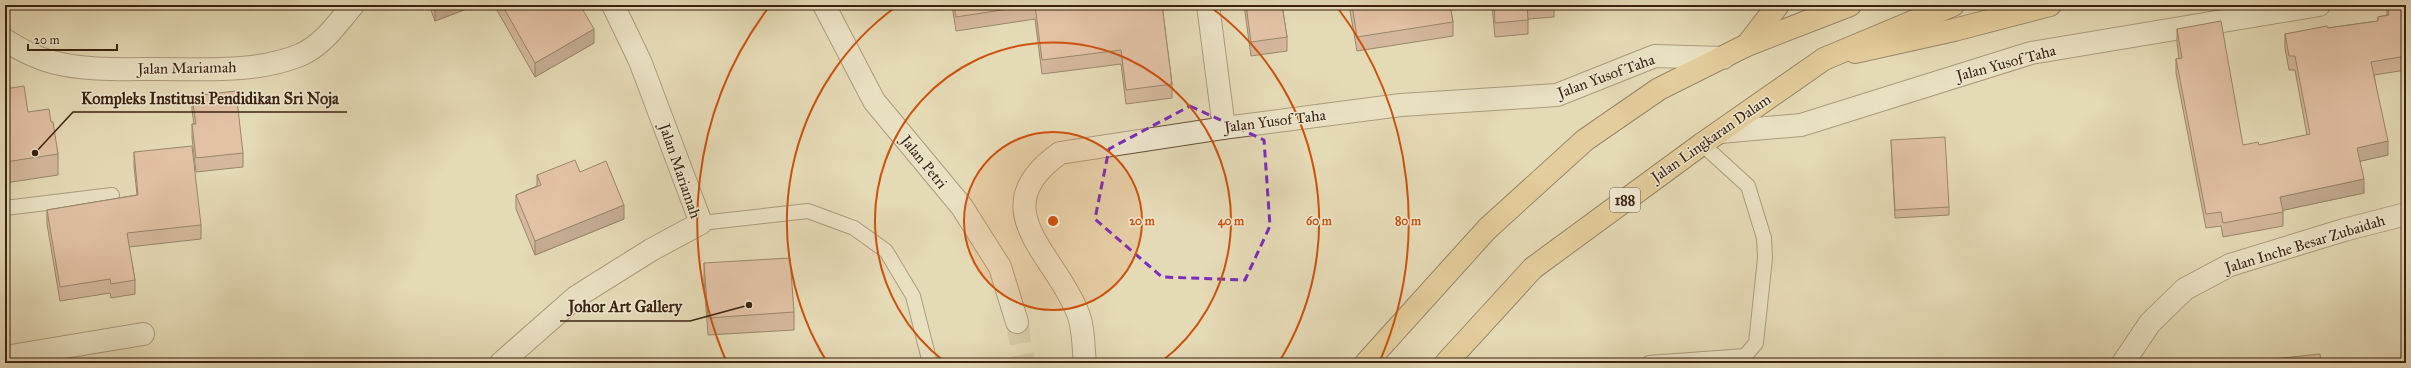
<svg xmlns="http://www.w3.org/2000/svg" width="2411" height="368" viewBox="0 0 2411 368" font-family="'IM FELL Great Primer',serif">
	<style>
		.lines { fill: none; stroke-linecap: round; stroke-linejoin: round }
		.street-tunnel { stroke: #c3b595; stroke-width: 22; stroke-dasharray: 22 11; stroke-linecap: butt }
		.lane-casing { stroke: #664f39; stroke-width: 16 }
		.street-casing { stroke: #664f39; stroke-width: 24 }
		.primary-casing { stroke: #3b210f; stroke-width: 24 }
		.highway-casing { stroke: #3b210f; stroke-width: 24 }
		.lane { stroke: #eee7d0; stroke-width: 14 }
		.street { stroke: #eee7d0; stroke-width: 22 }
		.primary { stroke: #e2bd7c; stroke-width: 22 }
		.highway { stroke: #e2bd7c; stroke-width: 22 }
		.wall { fill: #be8c7d; stroke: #3b210f }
		.shaded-wall { fill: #9b7266; stroke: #3b210f }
		.building { fill: #dda391; stroke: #3b210f }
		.marked { fill: none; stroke: #7b2cbf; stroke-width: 3; stroke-dasharray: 8 5; stroke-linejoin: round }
		.ring { fill: none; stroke: #ce510c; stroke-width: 2 }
		.labels { text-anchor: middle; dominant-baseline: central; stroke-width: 3; stroke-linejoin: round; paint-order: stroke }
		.shield { fill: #eee7d0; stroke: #715c49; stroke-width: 1 }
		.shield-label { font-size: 14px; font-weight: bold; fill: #3b210f }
		.street-label { font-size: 15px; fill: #3b210f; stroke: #eee7d0 }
		.centre { fill: #ce510c; stroke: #eee7d0; stroke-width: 2 }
		.ring-label { font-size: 12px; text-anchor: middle; font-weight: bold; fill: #ce510c; stroke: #eee7d0; stroke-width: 3; stroke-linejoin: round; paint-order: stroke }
		.leader { fill: none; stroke: #3b210f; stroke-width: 1.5 }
		.callout-dot { fill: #3b210f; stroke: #eee7d0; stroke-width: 1.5 }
		.callout-label { font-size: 16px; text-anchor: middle; font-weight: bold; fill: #3b210f; stroke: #eee7d0; stroke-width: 3; stroke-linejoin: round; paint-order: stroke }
	</style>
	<rect width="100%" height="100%" fill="#e5dab7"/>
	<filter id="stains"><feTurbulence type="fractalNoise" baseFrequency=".005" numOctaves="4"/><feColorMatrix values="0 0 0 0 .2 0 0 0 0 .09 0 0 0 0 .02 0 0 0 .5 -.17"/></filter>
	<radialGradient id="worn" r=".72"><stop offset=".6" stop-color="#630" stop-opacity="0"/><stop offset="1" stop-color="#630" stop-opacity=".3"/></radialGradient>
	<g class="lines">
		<path class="street-tunnel" d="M1017 322 1024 363"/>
		<defs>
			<path id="lane" d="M5 208 112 195
				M701 223 808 211 854 228 886 251 913 296 930 363
				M1649 363 1745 356 1756 343 1765 258 1764 238 1748 186 1702 144"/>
			<path id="street" d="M824 5 874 101 962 207 1000 267 1017 322
				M1208 5 1224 128
				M5 40C19 49 36 58 52 62 86 71 123 69 158 69 204 69 257 73 300 55 322 46 338 23 353 5
				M1720 132 1801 125 2031 53 2319 5
				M5 357 143 334
				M501 363 576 297 651 250 701 223 640 61 613 5
				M1085 363C1083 347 1084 326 1077 311 1053 252 982 208 1060 153L1224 128 1401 105 1557 95 1655 56 1723 58
				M2123 363 2150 323 2185 289 2230 265 2344 230 2406 214"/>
			<path id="primary" d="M1747 45 1778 5
				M1855 52 1954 30 2050 5"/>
			<path id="highway" d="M1366 363 1487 229 1585 140 1659 89 1747 45 1850 5
				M1446 363 1533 268 1702 144 1824 59 1953 5"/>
		</defs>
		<use href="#lane" class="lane-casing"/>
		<use href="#street" class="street-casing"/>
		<use href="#primary" class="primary-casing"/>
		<use href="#highway" class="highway-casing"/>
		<use href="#lane" class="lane"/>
		<use href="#street" class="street"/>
		<use href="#primary" class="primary"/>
		<use href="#highway" class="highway"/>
	</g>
	<path class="wall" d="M429 5H477L435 21Z
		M494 5H580L594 43 535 77Z
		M952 5H1162L1172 84V98L1126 104 1121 64 1042 74 1035 19 956 31Z
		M1244 5H1282L1287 37V51L1251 56Z
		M1349 5H1450L1453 22V36L1357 51Z
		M1492 5H1554V17L1528 19V34L1495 37Z
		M2406 5V70L2374 75 2388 155 2360 161 2364 193 2283 210V226L2223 237 2221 226 2206 228 2176 73V59H2179L2177 43V29L2243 145H2259L2307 135 2295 70H2289L2285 48V34L2378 21V17L2387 15V6Z
		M5 89 28 112 51 122 58 154V175L5 183Z
		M192 96 243 153V167L196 172 192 138V124H194L192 110Z
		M1891 140 1949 207V215L1895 218Z
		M134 152 201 225V239L129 247 135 280V294L111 298 110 293 60 301 47 224V210L137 195 134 166Z
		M580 172 624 219 535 255 516 209V195L537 186V175Z
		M704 263 794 312V330L708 335 704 281Z"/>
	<path class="shaded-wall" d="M441 5H477L435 21V7Z
		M594 29V43L535 77V63Z
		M2388 141V155L2357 162V148Z
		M2364 179V193L2280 211V197Z
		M624 205V219L535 255V241Z"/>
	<path class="building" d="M434 5H441L435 7Z
		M502 5H580L594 29 535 63Z
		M954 5H1162L1172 84 1126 90 1121 50 1042 60 1035 5 956 17Z
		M1246 5H1282L1287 37 1251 42Z
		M1352 5H1450L1453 22 1357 37Z
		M1494 5H1531H1527L1528 20 1495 23Z
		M2392 5H2406V56L2371 62 2388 141 2357 148 2364 179 2280 197 2283 212 2223 223 2221 212 2206 214 2176 59 2182 58 2177 29 2221 21 2243 145 2258 142 2259 145 2310 134 2295 56H2289L2285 34 2327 26 2328 28 2378 21V17L2389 15 2387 6Z
		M24 86 28 112 49 109 51 122H53L58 154 5 162V89Z
		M236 91 243 153 196 158 192 124H196L192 96Z
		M1945 137 1949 207 1895 210 1891 140Z
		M192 146 201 225 127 233 135 280 111 284 110 279 60 287 47 210 138 195 134 152Z
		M575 160 580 172 606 161 624 205 535 241 516 195 541 185 537 175Z
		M790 258 794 312 708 318 704 263Z
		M2320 354 2321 363H2236Z"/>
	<path d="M0 0H2411V368H0ZM1190 106 1264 140 1270 226 1245 280 1162 277 1095 219 1109 149Z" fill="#e5dab7" fill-opacity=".55" fill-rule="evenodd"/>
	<path class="marked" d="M1190 106 1264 140 1270 226 1245 280 1162 277 1095 219 1109 149Z"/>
	<circle cx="1053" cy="221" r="89" fill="#ce510c" fill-opacity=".12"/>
	<g class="ring">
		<circle cx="1053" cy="221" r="89"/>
		<path d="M945 362A178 178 0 1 1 1161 362"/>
		<path d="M827 362A266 266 0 0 1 897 6M1209 6A266 266 0 0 1 1279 362"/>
		<path d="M727 363A355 355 0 0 1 769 7M1337 7A355 355 0 0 1 1379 363"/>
	</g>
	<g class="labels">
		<rect class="shield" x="1610" y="188" width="30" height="24" rx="3"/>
		<g class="shield-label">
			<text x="1625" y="200">188</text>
		</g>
		<g class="street-label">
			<text transform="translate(2006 63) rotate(-15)">Jalan Yusof Taha</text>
			<text transform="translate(187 68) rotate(-1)">Jalan Mariamah</text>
			<text transform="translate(1606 76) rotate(-20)">Jalan Yusof Taha</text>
			<text transform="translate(1275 121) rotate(-7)">Jalan Yusof Taha</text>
			<text transform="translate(1711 138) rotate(-35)">Jalan Lingkaran Dalam</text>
			<text transform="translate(924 162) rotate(51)">Jalan Petri</text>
			<text transform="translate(680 171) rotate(71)">Jalan Mariamah</text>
			<text transform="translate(2305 244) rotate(-17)">Jalan Inche Besar Zubaidah</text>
		</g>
	</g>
	<circle cx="1053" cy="221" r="6" class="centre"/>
	<g class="ring-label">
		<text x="1142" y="225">20 m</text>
		<text x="1231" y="225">40 m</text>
		<text x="1319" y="225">60 m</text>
		<text x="1408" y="225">80 m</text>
	</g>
	<path class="leader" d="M35 153L73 112H347M749 305L690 321H560"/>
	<g class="callout-dot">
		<circle cx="35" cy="153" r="4"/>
		<circle cx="749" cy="305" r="4"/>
	</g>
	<g class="callout-label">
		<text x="210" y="104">Kompleks Institusi Pendidikan Sri Noja</text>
		<text x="625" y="312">Johor Art Gallery</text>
	</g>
	<rect width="2411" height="368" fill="none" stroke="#e5dab7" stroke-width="20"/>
	<rect x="6" y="6" width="2399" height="356" fill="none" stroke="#3b210f" stroke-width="2"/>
	<rect x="10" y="10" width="2391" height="348" fill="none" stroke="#3b210f"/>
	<path d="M28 44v6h89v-6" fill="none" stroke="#3b210f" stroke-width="2"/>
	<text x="34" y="44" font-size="12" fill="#3b210f" stroke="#eee7d0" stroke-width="3" paint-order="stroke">20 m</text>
	<rect width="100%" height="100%" filter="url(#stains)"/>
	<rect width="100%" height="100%" fill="url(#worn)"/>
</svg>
